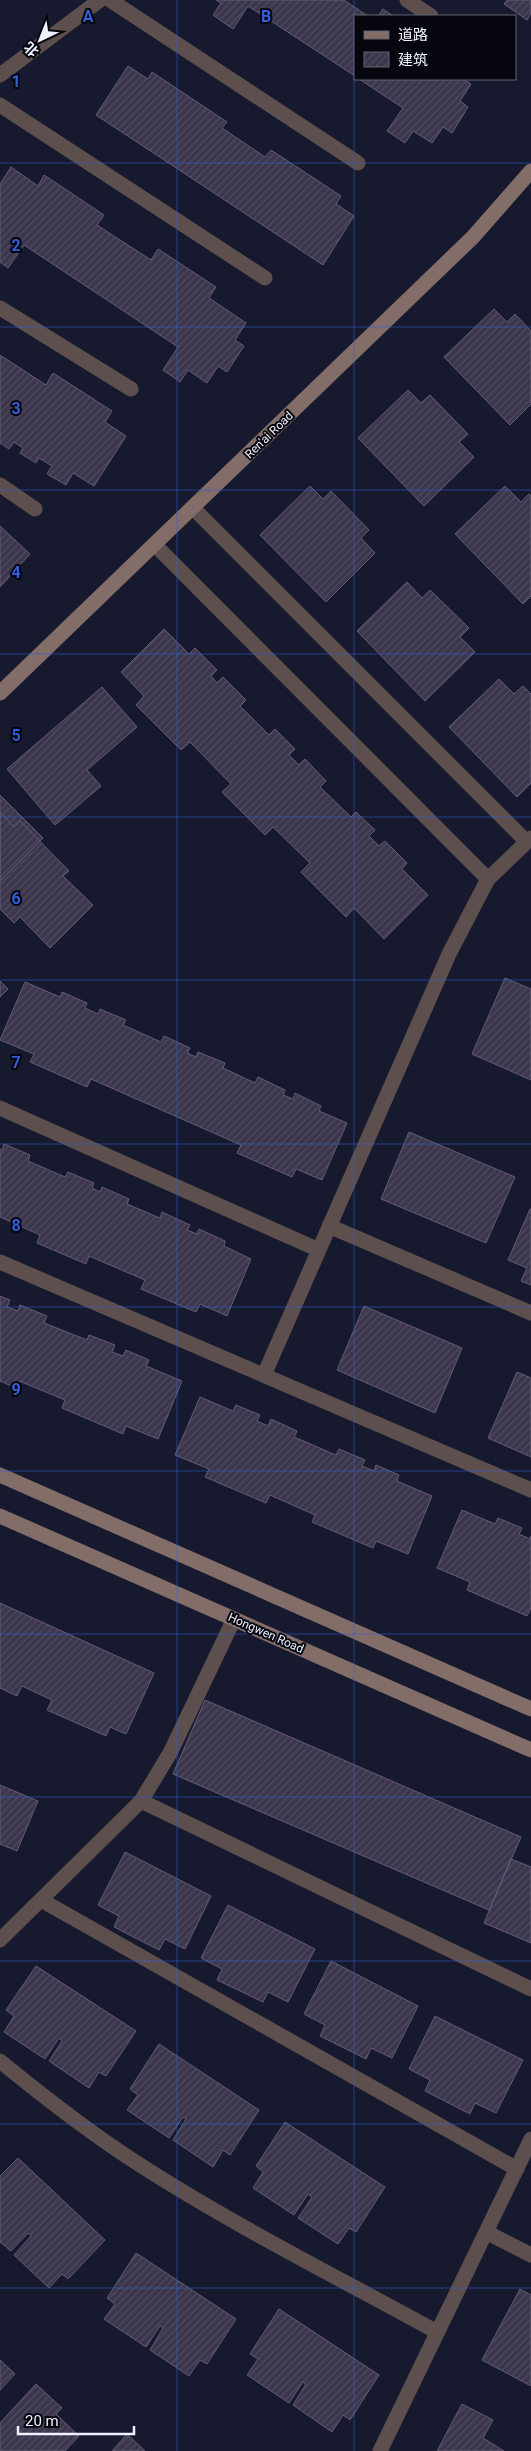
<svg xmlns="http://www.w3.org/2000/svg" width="531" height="2451" viewBox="0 0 531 2451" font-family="Roboto,'Noto Sans SC',sans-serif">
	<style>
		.building { fill: url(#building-hatch); stroke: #635c75 }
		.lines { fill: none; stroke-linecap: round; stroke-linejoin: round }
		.lane { stroke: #5d4f4d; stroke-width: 15 }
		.secondary { stroke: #836d69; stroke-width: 15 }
		.grid { fill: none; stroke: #325edc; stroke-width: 1; stroke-opacity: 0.55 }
		.labels { text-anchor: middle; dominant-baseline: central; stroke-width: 4; stroke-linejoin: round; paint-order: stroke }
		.street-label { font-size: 12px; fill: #edf0ff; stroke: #05060e }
		.grid-label { font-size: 16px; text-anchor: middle; font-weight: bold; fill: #325edc; stroke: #05060e; stroke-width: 4; stroke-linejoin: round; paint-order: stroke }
	</style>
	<defs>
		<pattern id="building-hatch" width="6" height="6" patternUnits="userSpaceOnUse" patternTransform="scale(1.25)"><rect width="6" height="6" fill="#3c364d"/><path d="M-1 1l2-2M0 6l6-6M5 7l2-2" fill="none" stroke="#4f4a5f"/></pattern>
	</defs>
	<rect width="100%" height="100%" fill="#171a2e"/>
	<path class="building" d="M216 0H344L368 16H355V76L248 6 233 29 213 15 221 3Z
		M507 0H531V13L527 20 504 4Z
		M383 9 393 16H378Z
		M128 66 148 79 152 72 227 122 222 128 265 157 271 150 341 196 336 204 354 216 323 265 96 115Z
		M359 79H463L471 84 460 101 468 107 452 133 443 127 432 143 413 131 405 143 387 131 403 108Z
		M11 167 38 186 44 175 104 215 97 225 151 260 158 249 216 287 209 298 246 323 235 340 244 346 227 372 218 366 207 383 188 370 180 382 163 370 178 347 24 245 8 268 0 262V184Z
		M494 309 507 322 515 314 531 331V404L510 425 444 357Z
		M0 355 46 385 53 373 112 411 105 422 126 436 94 486 73 473 66 485 47 474 52 466 39 458 36 463 20 453 23 448 14 442 9 449 0 443Z
		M408 390 421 403 430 395 468 434 459 442 474 457 424 506 358 438Z
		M310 486 323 499 331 491 369 530 361 538 375 553 326 602 260 535Z
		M505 486 521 502 529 494 531 496V596L523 604 455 534Z
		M0 526 30 554 0 587Z
		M407 582 422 598 430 590 469 628 460 637 475 652 425 701 357 631Z
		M164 629 189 654 195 648 217 670 211 676 217 683 223 677 246 700 240 706 269 735 275 729 295 749 289 755 299 765 305 759 326 781 320 787 351 817 356 812 375 830 369 836 379 846 385 841 407 863 402 869 428 895 384 939 354 908 346 917 301 872 310 863 273 827 265 835 222 792 231 784 190 742 181 750 136 705 144 696 121 672Z
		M499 679 514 694 523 686 531 694V783L517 797 449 727Z
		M102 687 137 727 87 770 101 786 55 825 7 769Z
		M0 795 43 838 0 881Z
		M0 812 14 827 20 821 69 871 63 876 93 905 50 948 20 917 14 923 0 909Z
		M505 978 531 989V1080L472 1054Z
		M0 981 8 989 0 997Z
		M25 982 60 997 62 992 87 1003 85 1008 98 1014 100 1009 126 1020 123 1025 161 1042 164 1036 190 1048 187 1053 196 1057 198 1052 225 1063 223 1068 255 1083 258 1077 285 1090 283 1095 293 1099 295 1093 321 1106 319 1111 347 1123 322 1180 296 1169 292 1177 237 1153 241 1145 91 1079 87 1087 30 1062 34 1054 0 1040Z
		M409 1132 515 1177 486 1243 381 1199Z
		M4 1144 30 1155 28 1161 65 1177 68 1172 94 1183 92 1188 100 1192 102 1187 129 1199 127 1204 160 1218 162 1212 190 1225 187 1230 197 1234 199 1229 225 1241 224 1246 251 1259 227 1316 200 1304 196 1312 141 1289 145 1280 89 1256 86 1264 37 1243 40 1235 0 1217V1149L2 1150Z
		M530 1209H531V1285L521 1281 527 1268 508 1260Z
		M0 1296 10 1300 7 1307 18 1311 20 1305 47 1316 44 1323 87 1340 89 1335 115 1345 112 1352 123 1356 126 1350 149 1360 146 1366 182 1381 158 1439 126 1426 123 1434 62 1408 65 1400 19 1381 16 1388 0 1381Z
		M364 1306 462 1348 435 1413 337 1370Z
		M517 1372 531 1378V1457L488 1438Z
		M200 1397 233 1411 236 1405 260 1415 257 1421 268 1426 271 1419 297 1431 294 1437 336 1455 339 1449 365 1460 362 1466 374 1471 376 1465 399 1475 397 1481 432 1496 408 1554 376 1541 373 1548 312 1522 315 1515 270 1495 266 1503 205 1477 209 1469 175 1455Z
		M462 1510 495 1524 498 1518 522 1528 519 1534 530 1539 531 1536V1608L527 1616 467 1590 470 1582 437 1568Z
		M0 1603 154 1673 126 1734 110 1727 106 1736 47 1710 52 1700 22 1686 17 1696 0 1688Z
		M205 1700 521 1837 489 1910 173 1774Z
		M0 1785 38 1801 17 1851 0 1844Z
		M125 1852 211 1896 185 1949 165 1939 159 1950 114 1927 119 1916 98 1905Z
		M511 1859 531 1867V1943L484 1923Z
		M228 1905 315 1949 288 2002 268 1992 263 2002 217 1980 222 1969 201 1958Z
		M331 1961 418 2006 392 2058 371 2048 366 2059 320 2036 325 2025 304 2014Z
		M36 1966 136 2031 106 2076 99 2072 89 2088 49 2061 62 2041 59 2038 45 2059 4 2032 14 2016 6 2010Z
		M435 2016 523 2060 496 2113 475 2103 470 2114 425 2091 430 2080 409 2069Z
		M159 2044 259 2110 230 2155 223 2150 213 2167 173 2140 186 2119 183 2117 169 2138 127 2110 138 2095 130 2089Z
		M285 2122 385 2187 356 2232 349 2228 338 2244 298 2218 312 2197 308 2194 294 2215 253 2188 263 2172 256 2166Z
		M18 2158 105 2240 68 2279 62 2274 49 2288 14 2255 31 2236 28 2233 11 2251 0 2242V2176Z
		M136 2253 236 2319 207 2364 200 2360 189 2376 150 2350 163 2328 160 2326 146 2347 104 2319 115 2304 107 2298Z
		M520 2289 531 2295V2386L482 2360Z
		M279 2309 379 2375 350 2420 343 2415 332 2432 293 2405 306 2384 303 2382 289 2403 247 2375 258 2359 250 2354Z
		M0 2360 15 2374 0 2390Z
		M36 2384 62 2408 56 2414 79 2436 65 2451H0V2423Z
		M462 2404 493 2420 483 2438 504 2451H437Z
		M127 2434 145 2451H112Z"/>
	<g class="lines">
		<path class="lane" d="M110 0 358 163
			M407 0 431 16
			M0 75 100 0
			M0 105 265 278
			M0 308 131 389
			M0 485 35 509
			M193 508 527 842
			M155 545 488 879
			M0 1108 319 1250
			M329 1226 531 1313
			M0 1262 531 1490
			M264 1375 449 954 488 879 531 838
			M141 1801 531 1989
			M41 1900 517 2169
			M0 1940 141 1801 170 1753 234 1619
			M0 2061C44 2097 89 2132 137 2163 233 2225 337 2277 437 2332
			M486 2232 531 2255
			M380 2451 531 2139"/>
		<path class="secondary" d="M0 693 473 237 531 171
			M0 1475 531 1709
			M0 1516 531 1750"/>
	</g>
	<path class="grid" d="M177 0V2451M354 0V2451M0 163H531M0 327H531M0 490H531M0 654H531M0 817H531M0 980H531M0 1144H531M0 1307H531M0 1471H531M0 1634H531M0 1797H531M0 1961H531M0 2124H531M0 2288H531"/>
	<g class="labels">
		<g class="street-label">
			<text transform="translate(269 435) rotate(-44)">Ren'ai Road</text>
			<text transform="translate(266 1633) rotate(24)">Hongwen Road</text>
		</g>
	</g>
	<g class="grid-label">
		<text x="88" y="22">A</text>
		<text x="266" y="22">B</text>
		<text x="16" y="87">1</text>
		<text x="16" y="251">2</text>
		<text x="16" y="414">3</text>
		<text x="16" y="578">4</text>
		<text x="16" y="741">5</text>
		<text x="16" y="904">6</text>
		<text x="16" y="1068">7</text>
		<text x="16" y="1231">8</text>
		<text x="16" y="1395">9</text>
	</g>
	<rect x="354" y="15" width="162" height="65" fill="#05060e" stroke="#62646e"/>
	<rect x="364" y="31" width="25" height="8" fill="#836d69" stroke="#62646e"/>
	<text x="398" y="40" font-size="15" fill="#edf0ff">道路</text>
	<rect x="364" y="52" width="25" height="15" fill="url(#building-hatch)" stroke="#62646e"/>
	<text x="398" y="65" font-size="15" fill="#edf0ff">建筑</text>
	<g transform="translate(40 40) rotate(223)" stroke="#05060e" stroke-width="4" paint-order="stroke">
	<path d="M0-4L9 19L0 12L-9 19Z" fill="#edf0ff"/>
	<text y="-8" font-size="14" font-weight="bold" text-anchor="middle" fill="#edf0ff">北</text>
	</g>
	<path d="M18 2426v8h116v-8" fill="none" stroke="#edf0ff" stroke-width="2.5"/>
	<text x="25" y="2426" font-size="15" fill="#edf0ff" stroke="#05060e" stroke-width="4" paint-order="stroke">20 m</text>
</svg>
